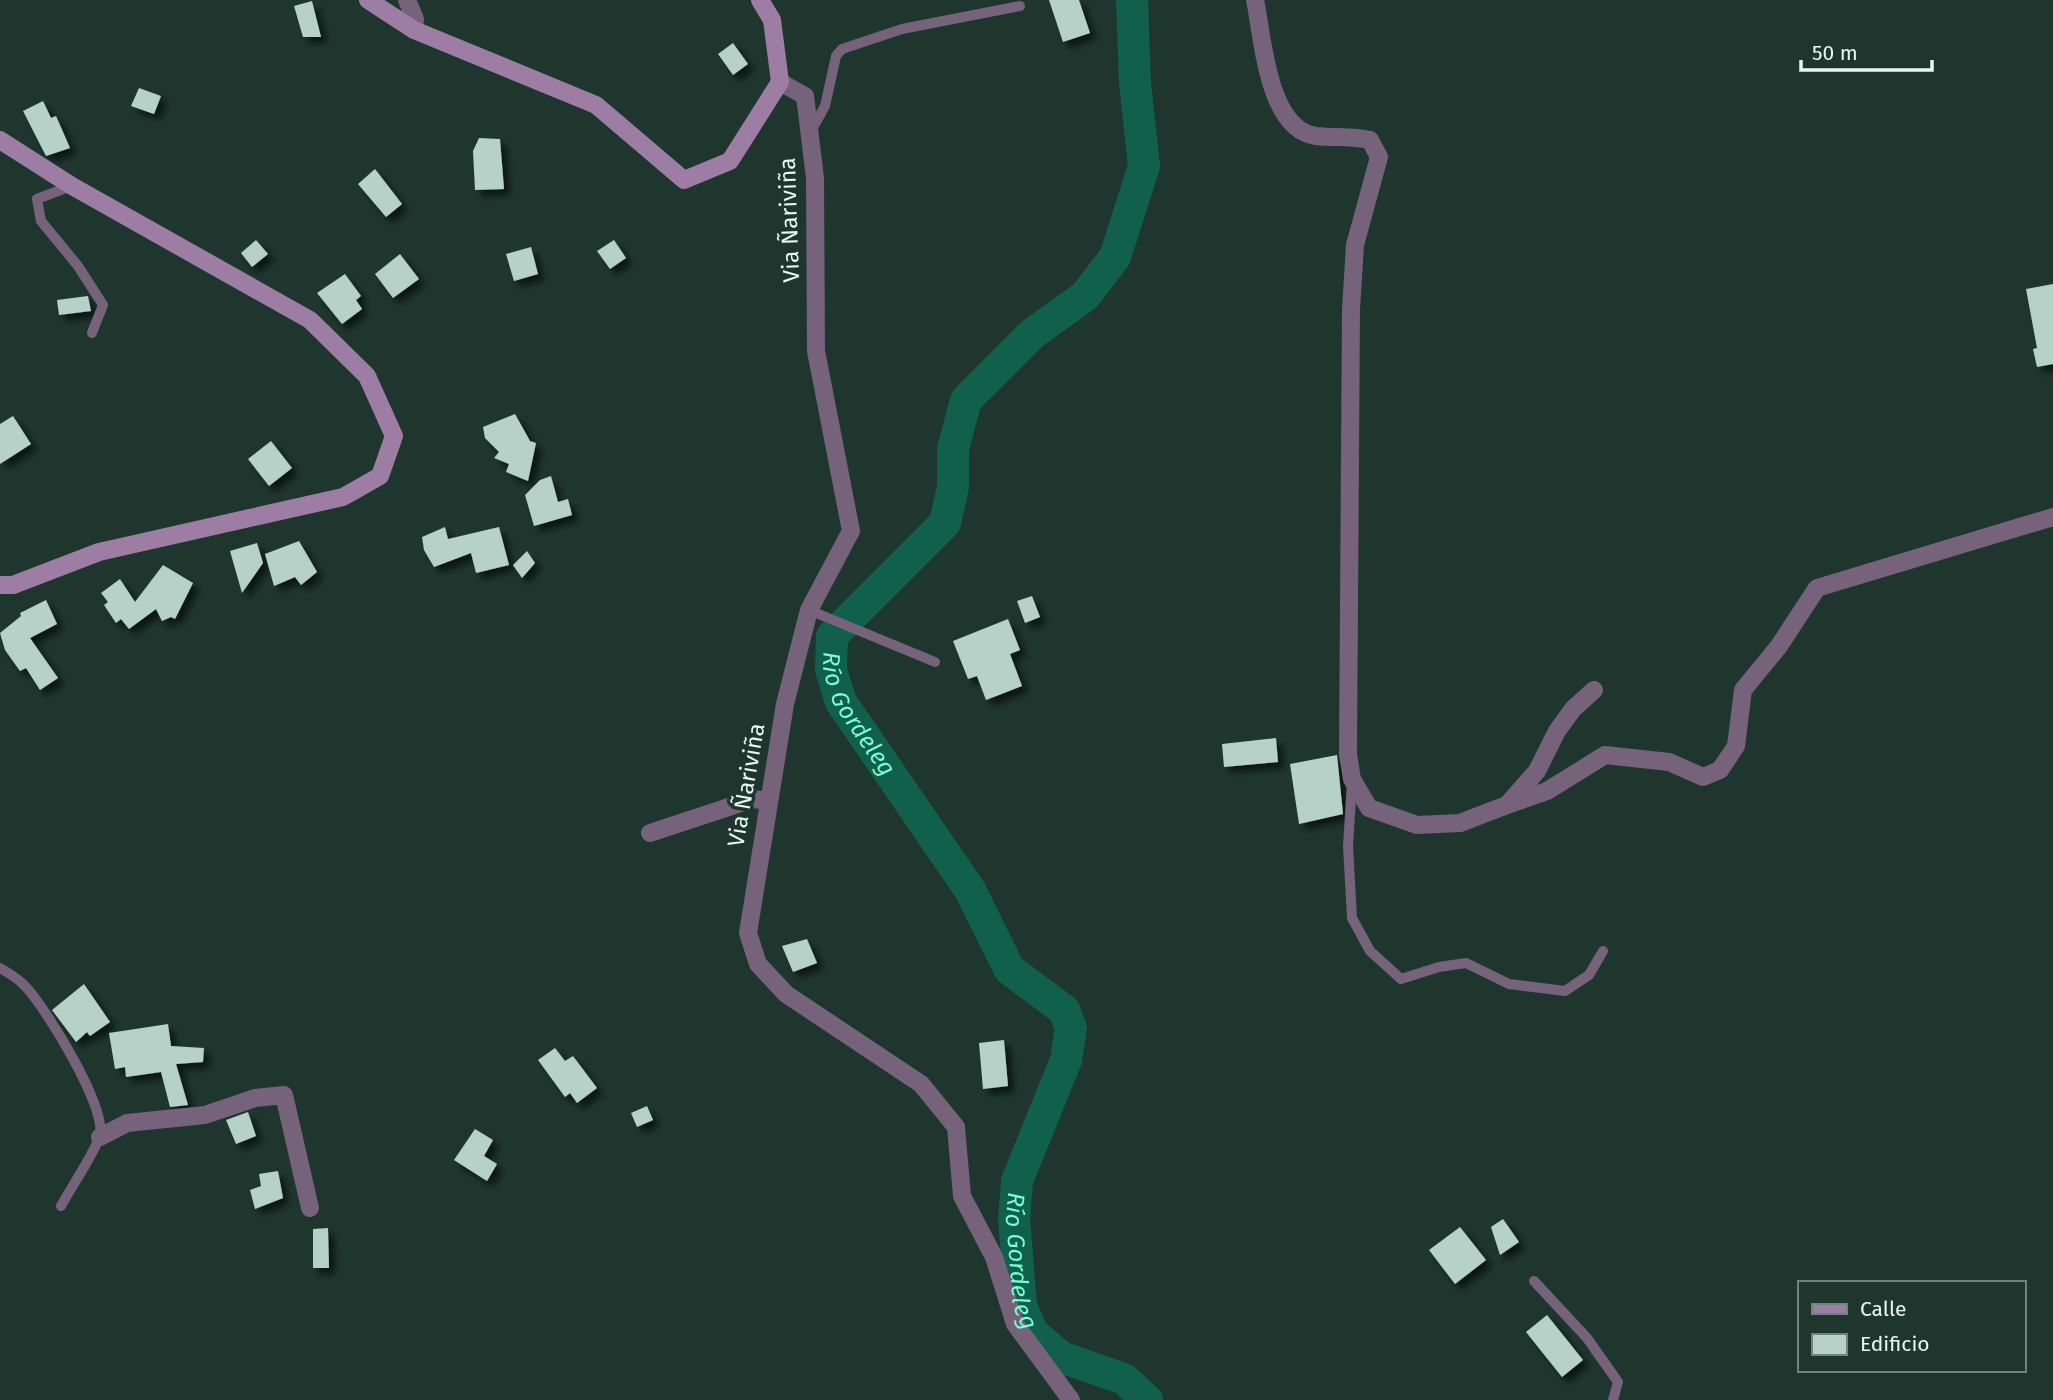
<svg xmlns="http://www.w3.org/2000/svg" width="2053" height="1400" viewBox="0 0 2053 1400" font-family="'Fira Sans',sans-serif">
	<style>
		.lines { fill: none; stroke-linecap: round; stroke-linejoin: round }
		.river { stroke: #10604c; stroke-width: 32 }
		.building { fill: #b6d1c7; filter: url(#shadow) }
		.lane { stroke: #76627b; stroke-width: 10 }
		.street { stroke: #76627b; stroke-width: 18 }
		.secondary { stroke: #9d7da4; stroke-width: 18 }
		.labels { text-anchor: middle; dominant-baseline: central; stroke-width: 7; stroke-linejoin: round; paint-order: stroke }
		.street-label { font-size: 23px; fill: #e9f7f1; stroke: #1f362f }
		.water-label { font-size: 24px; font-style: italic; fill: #79fdd5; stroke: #1f362f }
	</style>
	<defs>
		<filter id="shadow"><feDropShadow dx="6" dy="6" stdDeviation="3.5" flood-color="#0009"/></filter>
	</defs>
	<rect width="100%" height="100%" fill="#1f362f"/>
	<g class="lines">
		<path class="river" id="s1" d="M1132 0 1135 83 1144 166 1115 257 1085 296 1032 334 966 400 953 449V487L945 523 832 636 831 670 841 702 970 890 1009 969 1064 1010 1071 1028 1066 1060 1017 1181 1014 1219 1021 1305 1032 1332 1061 1357 1124 1379 1147 1400"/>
	</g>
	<path class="building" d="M1049 0H1079L1090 33 1063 42Z
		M312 1 321 37H303L294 6Z
		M733 43 748 64 733 75 718 54Z
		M139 88 161 96 154 114 131 106Z
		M43 101 51 118 56 116 70 148 46 156 23 111Z
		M479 138 500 139 504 189 475 190 473 151Z
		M375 169 402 204 386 217 358 184Z
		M256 240 268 254 252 267 241 253Z
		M614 240 626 258 610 269 597 251Z
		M531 247 538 274 514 281 506 254Z
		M400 254 419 279 393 298 375 274Z
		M345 274 361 296 356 300 362 309 342 324 317 293Z
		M2053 284V364L2037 367 2033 349 2037 348 2026 289Z
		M88 296 91 311 59 315 57 300Z
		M515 414 530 441 536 443 528 481 506 472 509 464 494 458 499 452 485 438 483 427Z
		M13 416 31 444 0 464V424Z
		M271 441 292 468 269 486 248 459Z
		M551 476 558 502 568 499 572 515 534 526 525 495 540 480Z
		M445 527 448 539 499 527 509 565 476 573 471 553 434 567 424 550 422 537Z
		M299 541 317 572 301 585 295 577 274 586 265 554Z
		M257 543 263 563 242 593 230 551Z
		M527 551 535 563 522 578 513 565Z
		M163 565 193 583 175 619 171 617 162 621 156 609 129 629 121 619 116 623 104 605 108 602 101 593 120 579 135 602Z
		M1032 596 1040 617 1025 623 1017 601Z
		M46 600 57 624 30 638 58 678 40 690 26 668 20 671 5 650 0 633 21 616 20 613Z
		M1008 619 1020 650 1010 654 1022 686 986 700 977 676 968 679 953 641Z
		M1276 738 1278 762 1224 767 1222 744Z
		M1337 755 1343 814 1299 824 1290 764Z
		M807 939 817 963 793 972 782 946Z
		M84 984 110 1022 90 1036 87 1032 76 1042 52 1010Z
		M168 1024 171 1046 204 1048 203 1062 176 1064 188 1105 170 1107 161 1072 126 1077 125 1067 115 1069 109 1033Z
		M1004 1040 1008 1086 983 1089 979 1043Z
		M555 1048 565 1061 573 1056 597 1088 577 1103 570 1093 565 1097 538 1060Z
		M647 1106 653 1120 637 1127 631 1113Z
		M248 1112 256 1136 236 1144 226 1120Z
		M475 1129 493 1140 484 1156 497 1164 487 1181 454 1160Z
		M278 1171 283 1198 255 1209 250 1190 261 1186 259 1174Z
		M1503 1219 1519 1242 1500 1255 1491 1227Z
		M1460 1227 1486 1260 1455 1284 1429 1250Z
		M328 1228 329 1268H313V1229Z
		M1547 1315 1583 1360 1562 1377 1526 1332Z"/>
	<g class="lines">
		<path class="lane" d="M811 131 825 106 836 56 842 49 902 29 1020 6
			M71 186 37 199 41 221 78 266 103 305 92 333
			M809 610 935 662
			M1352 783 1348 846 1352 918 1370 951 1401 979 1439 967 1466 963 1509 984 1565 991 1589 975 1603 951
			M0 968C9 973 19 979 26 987 47 1010 106 1106 100 1135 96 1151 70 1189 61 1206
			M1534 1281 1587 1338 1618 1382 1613 1400"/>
		<path class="street" d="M407 0 415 19 414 30
			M1255 0C1263 37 1267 129 1316 136 1334 138 1352 136 1370 140L1379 157 1355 245 1351 309 1348 754 1352 779 1369 808 1417 825 1460 823 1507 805 1537 771 1557 731 1573 709 1594 690
			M780 82 805 96 815 178 816 351 851 531 809 610 785 704 748 933 758 964 786 994 921 1084 956 1127 962 1196 994 1257 1015 1324 1071 1400
			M1510 804 1547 791 1605 755 1669 762 1703 777 1720 770 1736 746 1743 690 1779 646 1817 588 2053 517
			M650 833 753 799 769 801
			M100 1137 127 1123 205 1115 255 1098 284 1095 310 1208"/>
		<path class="secondary" d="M368 0 414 30 596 105 684 180 730 161 780 82 772 20 760 0
			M0 140 72 186 310 320 367 376 394 436 380 476 343 497 99 552 13 585H0"/>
	</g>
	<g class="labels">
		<g class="street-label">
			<text transform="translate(789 220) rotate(-92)">Via Ñariviña</text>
			<text transform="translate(746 785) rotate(-80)">Via Ñariviña</text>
		</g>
		<g class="water-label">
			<text stroke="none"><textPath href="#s1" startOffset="840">Río Gordeleg</textPath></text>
			<text stroke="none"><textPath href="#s1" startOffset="1470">Río Gordeleg</textPath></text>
		</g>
	</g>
	<rect x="1798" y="1281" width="228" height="91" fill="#1f362f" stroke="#70837d" stroke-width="2"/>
	<rect x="1812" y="1304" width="35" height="10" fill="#9d7da4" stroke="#70837d" stroke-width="2"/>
	<text x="1860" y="1316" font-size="21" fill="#e9f7f1">Calle</text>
	<rect x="1812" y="1334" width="35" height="21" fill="#b6d1c7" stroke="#70837d" stroke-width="2"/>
	<text x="1860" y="1351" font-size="21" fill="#e9f7f1">Edificio</text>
	<path d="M1801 60v10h131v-10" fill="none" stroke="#e9f7f1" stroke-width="3.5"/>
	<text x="1812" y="60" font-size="21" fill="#e9f7f1" stroke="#1f362f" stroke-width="5" paint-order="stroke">50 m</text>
</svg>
